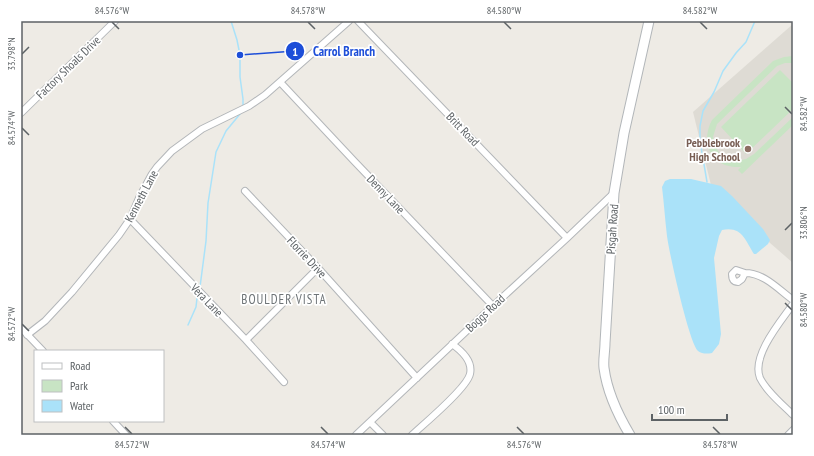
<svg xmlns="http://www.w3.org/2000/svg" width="814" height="456" viewBox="0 0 814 456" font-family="'PT Sans Narrow',sans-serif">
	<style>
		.education { fill: #dedbd4 }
		.green { fill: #c8e4c4 }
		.water { fill: #aae2f9 }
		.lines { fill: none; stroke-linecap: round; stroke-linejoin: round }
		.stream { stroke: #aae2f9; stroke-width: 1.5 }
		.street-casing { stroke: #b3b6b9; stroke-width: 8 }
		.secondary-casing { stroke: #b2b6b9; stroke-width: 11 }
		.street { stroke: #fff; stroke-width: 6 }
		.secondary { stroke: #fff; stroke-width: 9 }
		.ticks { fill: none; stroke: #5d6265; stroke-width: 1.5 }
		.education-dot { fill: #8d6e63; stroke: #fff; stroke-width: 1.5 }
		.labels { text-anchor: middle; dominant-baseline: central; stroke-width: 3.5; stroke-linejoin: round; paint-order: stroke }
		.street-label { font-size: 12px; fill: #5d6265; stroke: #fff }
		.education-label { font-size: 12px; font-weight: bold; fill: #785e54; stroke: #fff; text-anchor: end }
		.neighbourhood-label { font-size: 13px; letter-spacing: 1px; fill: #6e7477; stroke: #fff }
		.leader { fill: none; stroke: #1d4ed8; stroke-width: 1.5 }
		.callout-dot { fill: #1d4ed8; stroke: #fff; stroke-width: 1.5 }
		.mark-label { font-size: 12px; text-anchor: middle; font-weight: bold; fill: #fff }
		.callout-label { font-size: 13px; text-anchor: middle; font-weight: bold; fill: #1d4ed8; stroke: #fff; stroke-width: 3.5; stroke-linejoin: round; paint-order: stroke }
		.neatline { fill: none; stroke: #5d6265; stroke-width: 1.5 }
		.ticks-label { font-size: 10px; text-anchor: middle; fill: #5d6265 }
	</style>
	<rect width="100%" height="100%" fill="#eeebe5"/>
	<path class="education" d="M793 24V263L730 208 711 185 693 112Z"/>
	<path class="green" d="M793 56V63H785L777 66 717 124 713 137 715 146 720 154 727 159 737 161 746 159 754 154 793 117V125L742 174 738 170 741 167C713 169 699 144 712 120L773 61 784 57Z
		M780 70 793 83V109L746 154 721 127Z"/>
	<path class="water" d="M670 179H691L721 186 732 196 763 229 770 240 768 244 756 254H754C745 240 742 226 722 230L719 236 714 258 721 334 719 344 712 353C707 354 702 354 698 351 689 343 669 252 667 236 665 220 664 203 662 187L665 181Z"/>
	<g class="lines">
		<path class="stream" d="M231 21 237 40 240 55V77L243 99V105
			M707 182 700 141V126L703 111 714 92 723 71 736 53 746 42 755 21
			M200 287 206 241 208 203 216 152 226 131 240 114
			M188 325 196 307 197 298"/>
		<defs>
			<path id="street" d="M358 21 567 238
				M280 82 355 162 493 306
				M21 113 115 21
				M245 191 318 268 417 378
				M130 219 246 340 284 382
				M736 270 745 273 742 279 738 282C733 282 732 278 732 274Z
				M745 273C764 273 778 289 793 300
				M793 304C781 321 751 356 760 378 767 392 782 404 793 415
				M21 328 43 351
				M27 335 45 321 72 292 119 235 130 219 139 198 152 174 157 167 172 151 202 129 249 106 265 95 349 21
				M246 340 318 268
				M113 421 126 435
				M370 422 383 435
				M356 435 493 306 567 238 614 193
				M412 435C424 424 467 388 470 374 473 361 462 351 452 344
				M788 435 793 430"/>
			<path id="secondary" d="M630 435C618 415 607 391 604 368 603 360 605 351 605 343L614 193 624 133 649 21"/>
		</defs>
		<use href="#street" class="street-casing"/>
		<use href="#secondary" class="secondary-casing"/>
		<use href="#street" class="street"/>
		<use href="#secondary" class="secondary"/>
	</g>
	<path class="ticks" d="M112 22 119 29M308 22 315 29M504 22 511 29M700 22 707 29M22 54 29 47M785 107 792 114M22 128 29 135M785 230 792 223M785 303 792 310M22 324 29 331M125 427 132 434M321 427 328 434M517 427 524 434M713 427 720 434"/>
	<circle class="education-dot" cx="748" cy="149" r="4"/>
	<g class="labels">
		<g class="street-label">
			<text transform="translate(68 67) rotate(-44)">Factory Shoals Drive</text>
			<text transform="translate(463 129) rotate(46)">Britt Road</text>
			<text transform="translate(386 194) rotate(46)">Denny Lane</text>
			<text transform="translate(141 196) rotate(-62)">Kenneth Lane</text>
			<text transform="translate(612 229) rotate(-86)">Pisgah Road</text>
			<text transform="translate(307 257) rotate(47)">Florrie Drive</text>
			<text transform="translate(207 300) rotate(46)">Vera Lane</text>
			<text transform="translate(485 313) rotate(-43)">Boggs Road</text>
		</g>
		<g class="education-label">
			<text x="740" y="142">Pebblebrook<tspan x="740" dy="14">High School</tspan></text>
		</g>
		<g class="neighbourhood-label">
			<text x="284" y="299">BOULDER VISTA</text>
		</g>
	</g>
	<path class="leader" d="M240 55L295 51"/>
	<g class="callout-dot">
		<circle cx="240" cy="55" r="4"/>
		<circle cx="295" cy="51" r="10"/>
	</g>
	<g class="mark-label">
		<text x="295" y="56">1</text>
	</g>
	<g class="callout-label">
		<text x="344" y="56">Carrol Branch</text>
	</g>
	<rect width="814" height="456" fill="none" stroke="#ffffff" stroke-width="44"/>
	<rect x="34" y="350" width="130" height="72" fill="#ffffff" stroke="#bec0c1"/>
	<rect x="42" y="363" width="20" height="6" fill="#ffffff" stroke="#bec0c1"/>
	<text x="70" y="370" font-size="12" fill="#5d6265">Road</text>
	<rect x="42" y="380" width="20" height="12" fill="#c8e4c4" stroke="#bec0c1"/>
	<text x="70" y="390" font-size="12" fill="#5d6265">Park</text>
	<rect x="42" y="400" width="20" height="12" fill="#aae2f9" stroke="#bec0c1"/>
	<text x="70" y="410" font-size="12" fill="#5d6265">Water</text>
	<path d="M652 414v6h75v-6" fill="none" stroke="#5d6265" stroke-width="2"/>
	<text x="658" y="414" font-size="12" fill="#5d6265" stroke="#ffffff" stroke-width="3" paint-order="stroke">100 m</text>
	<rect x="22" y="22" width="770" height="412" class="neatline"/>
	<g class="ticks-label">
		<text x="112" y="14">84.576°W</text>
		<text x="308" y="14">84.578°W</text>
		<text x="504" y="14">84.580°W</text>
		<text x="700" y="14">84.582°W</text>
		<text transform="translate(11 54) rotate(-90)" y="4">33.798°N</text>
		<text transform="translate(803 114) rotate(-90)" y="4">84.582°W</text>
		<text transform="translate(11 128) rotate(-90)" y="4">84.574°W</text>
		<text transform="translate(803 223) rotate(-90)" y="4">33.806°N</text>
		<text transform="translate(803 310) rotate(-90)" y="4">84.580°W</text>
		<text transform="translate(11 324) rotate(-90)" y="4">84.572°W</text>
		<text x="132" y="448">84.572°W</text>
		<text x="328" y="448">84.574°W</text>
		<text x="524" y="448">84.576°W</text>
		<text x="720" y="448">84.578°W</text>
	</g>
</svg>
